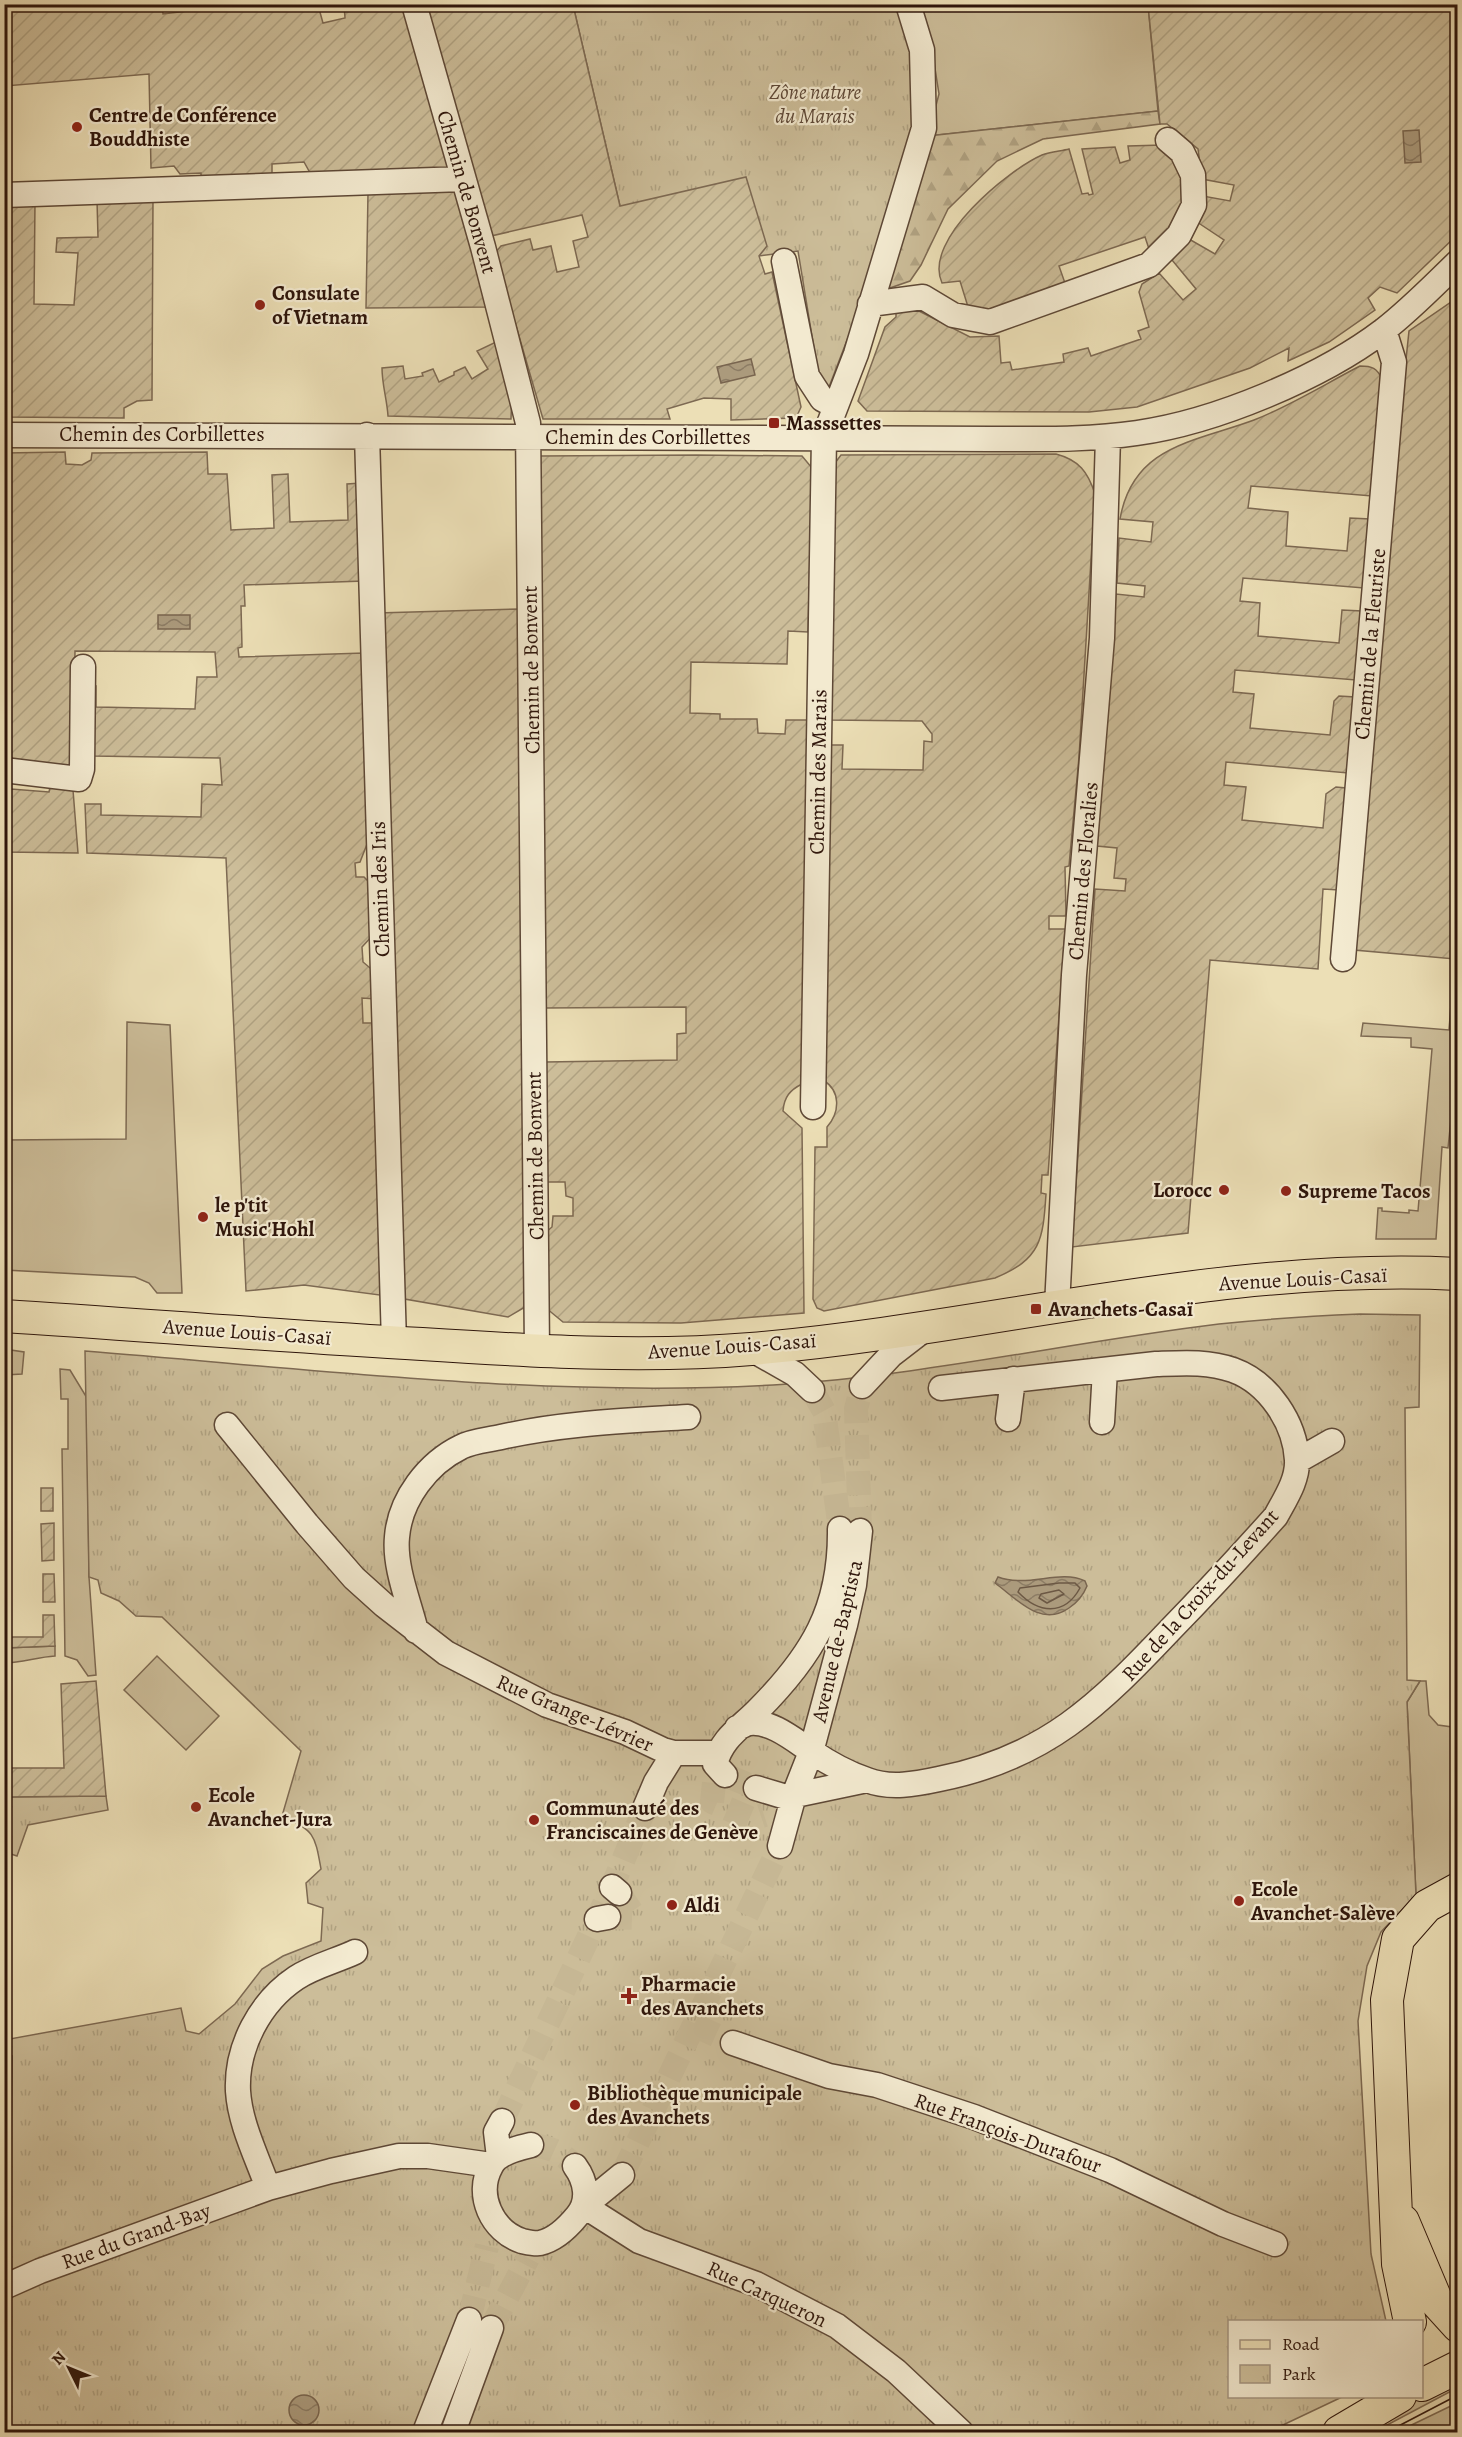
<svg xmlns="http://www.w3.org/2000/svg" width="1462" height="2437" viewBox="0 0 1462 2437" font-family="Alegreya,serif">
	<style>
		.grass { fill: #ccbd99; stroke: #7d6952; stroke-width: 1.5 }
		.forest { fill: url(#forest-firs); stroke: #7d6952; stroke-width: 1.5 }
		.park { fill: url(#park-tufts); stroke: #7d6952; stroke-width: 1.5 }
		.garden { fill: url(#garden-furrows); stroke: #7d6952; stroke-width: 1.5 }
		.water { fill: url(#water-waves); stroke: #79654f; stroke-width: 1.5 }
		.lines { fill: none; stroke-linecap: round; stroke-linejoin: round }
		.shore { stroke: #6c5844; stroke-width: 1.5 }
		.minor-tunnel { stroke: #c6b794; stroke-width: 24; stroke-dasharray: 24 12; stroke-linecap: butt }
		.minor-casing { stroke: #5e4836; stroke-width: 27 }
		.major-casing { stroke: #2e150b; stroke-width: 34 }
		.minor { stroke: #f3ead0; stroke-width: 24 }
		.major { stroke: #ecdfb6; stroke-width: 32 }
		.tram { stroke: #2e150b; stroke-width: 1.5 }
		.poi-dot { fill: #8f2418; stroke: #f3ead0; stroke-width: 2 }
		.labels { text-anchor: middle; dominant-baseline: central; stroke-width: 4.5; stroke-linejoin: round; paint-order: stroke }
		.park-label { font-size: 21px; font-style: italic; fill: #5d4736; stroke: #f3ead0 }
		.poi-label { font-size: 21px; font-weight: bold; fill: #2e150b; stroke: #f3ead0; text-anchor: start }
		.street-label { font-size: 21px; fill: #2e150b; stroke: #f3ead0 }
	</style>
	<defs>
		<pattern id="forest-firs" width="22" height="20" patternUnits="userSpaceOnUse" patternTransform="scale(1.5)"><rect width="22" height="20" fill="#ccbd99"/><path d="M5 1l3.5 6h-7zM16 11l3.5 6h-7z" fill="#b0a282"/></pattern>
		<pattern id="park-tufts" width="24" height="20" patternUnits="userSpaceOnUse" patternTransform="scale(1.5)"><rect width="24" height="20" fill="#ccbd99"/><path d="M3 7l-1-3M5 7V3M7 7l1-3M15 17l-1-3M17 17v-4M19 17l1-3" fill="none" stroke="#b0a282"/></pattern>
		<pattern id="garden-furrows" width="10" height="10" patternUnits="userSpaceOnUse" patternTransform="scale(1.5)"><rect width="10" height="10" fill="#ccbd99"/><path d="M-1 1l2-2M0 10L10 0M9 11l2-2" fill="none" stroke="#b0a282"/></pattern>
		<pattern id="water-waves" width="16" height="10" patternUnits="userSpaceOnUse" patternTransform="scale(1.5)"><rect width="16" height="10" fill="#ab9a7c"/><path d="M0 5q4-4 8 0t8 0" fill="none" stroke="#8c7c64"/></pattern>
	</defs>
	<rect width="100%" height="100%" fill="#ecdfb6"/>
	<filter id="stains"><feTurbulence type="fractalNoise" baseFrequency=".00333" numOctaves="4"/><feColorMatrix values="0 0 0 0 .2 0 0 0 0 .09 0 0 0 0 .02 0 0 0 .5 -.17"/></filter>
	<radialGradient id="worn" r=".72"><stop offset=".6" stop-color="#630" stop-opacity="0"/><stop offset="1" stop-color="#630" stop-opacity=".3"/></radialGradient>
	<path class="grass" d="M921 5H1148L1158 111 928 136 939 94 929 31Z
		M1453 979H1458L1457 1094 1453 1100 1448 1148 1442 1147 1436 1239H1376L1378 1208H1382V1211L1409 1213V1210L1418 1211 1432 1049 1411 1047V1038L1361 1036 1363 1023 1449 1030Z
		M127 1022 170 1025 182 1293H157L149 1283 135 1277 5 1270V1140L126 1139Z
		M4 1349 24 1352 22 1374 5 1375Z
		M60 1369 70 1370 87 1398 89 1577 96 1675 88 1676 77 1660 65 1656 62 1449H68V1399H61Z
		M55 1646V1656C37 1657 22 1663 5 1663L4 1648Z
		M157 1656 219 1716 186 1750 124 1690Z
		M1420 1681H1426L1429 1715 1438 1725 1452 1727V1808L1457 1812V1875L1416 1895 1407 1702Z
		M4 2055H12L10 2258H5Z
		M1457 2380V2388L1374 2432H1361L1403 2406Z
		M1457 2403V2425L1442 2432H1397Z"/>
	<path class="forest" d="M1158 111 1160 124 1043 139 997 161 948 209 921 265 910 281 887 289 928 136Z"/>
	<path class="park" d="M573 5H900L918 71 912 137 854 322 829 387 820 385 798 251 759 256 620 206Z
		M1360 1314 1420 1315 1419 1407 1405 1408 1407 1680 1420 1681 1407 1702 1416 1895 1381 1932 1367 1966 1358 2021 1371 2254 1386 2321 1230 2322V2396L1342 2397 1268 2432H5L4 2258 10 2257 12 2056 5 2055 4 2040 181 2008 186 2031 199 2034 235 2004 262 1969 283 1956 321 1941 323 1908 308 1903 306 1883 321 1869C315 1836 315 1830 282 1816L301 1751 162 1617 136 1616 119 1601 101 1593 98 1580 89 1577 85 1351C313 1369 544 1398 773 1385 923 1376 1070 1342 1219 1324 1266 1319 1313 1316 1360 1314Z
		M106 1796 108 1810 28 1825 17 1856 5 1852V1797Z"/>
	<path class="garden" d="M142 4 143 8 162 5 163 14 187 11 186 5H318L323 23 345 18 344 5H403L454 177 314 180 304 162 272 164V182L201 183V173L180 174 174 166 151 168 149 74 5 86V5Z
		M426 5H573L620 206 746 177 767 246 759 256 765 274 772 272 801 407 796 418 731 420V399L704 398 667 409 670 419H543L495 253 501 246 530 239 533 250 551 246 557 272 579 267 573 241 588 237 582 215 491 236Z
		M1148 5H1457L1458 221 1455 223 1457 235 1397 293 1380 287 1368 298 1375 310 1329 342 1288 361 1289 348 1250 368 1137 407 1089 412 867 411 858 401 885 327 896 317V312L917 310 970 337 999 336 1001 363 1010 362 1012 370 1064 362 1063 354 1088 348 1091 356 1141 339 1138 331 1149 327 1139 292 1142 284 1159 273 1183 300 1196 289 1172 260 1189 239 1215 254 1224 240 1197 222 1203 196 1230 201 1234 185 1202 179 1198 149 1167 124H1160Z
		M1163 145 1181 173 1182 209 1166 240 1149 249 1145 237 1059 266 1066 286 1001 309 969 310 960 281 942 283C922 240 1008 170 1042 155 1050 152 1061 151 1069 149L1082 194 1088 193 1089 195 1093 194 1082 149 1115 147 1120 163 1130 160 1128 146Z
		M454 189 487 307 366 308 368 193Z
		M153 198 152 400 137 401 124 408V418L5 417 4 203 35 202 34 304 74 305 78 253 56 252 57 238 98 237 97 200Z
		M1457 298V944L1455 959 1354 950 1391 502 1409 331Z
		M498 341 512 393 511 419 388 416C387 399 382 385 382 368L403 366 405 379 423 376 422 373 433 369 439 382 454 375V372L465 367 472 379 488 369 477 351Z
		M1360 366C1372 366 1377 368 1382 379L1372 496 1251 486 1248 508 1288 512 1286 546 1347 551 1350 518 1370 519 1364 588 1243 578 1240 601 1260 603 1258 636 1339 643 1342 610 1362 611 1356 680 1235 670 1233 692 1254 694 1250 728 1330 735 1334 701 1339 696 1355 697 1348 773 1226 762 1224 785 1246 787 1242 820 1323 828 1326 794 1336 787 1346 788 1339 890 1323 889 1318 969 1210 960 1188 1233 1072 1247 1095 889 1125 891 1126 879 1114 878 1117 848 1097 846 1116 594 1144 597 1145 586 1117 583 1119 538 1151 542 1153 522 1120 519C1133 445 1195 442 1254 420 1290 406 1325 384 1360 366Z
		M65 452 66 464 82 465 91 460 92 453 207 452 208 474H227L231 530 274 528 272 475 288 474 290 522 348 520 347 484 361 483 364 581 244 585 245 606H241L242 647 238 648 239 657 364 653 369 839 360 862 355 863 356 877H364L371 884 374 934 362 947 363 962 376 973V999L362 998 363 1023H373L374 1069 381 1076 387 1296 304 1285 246 1291 226 858 87 853 85 804H101V815L201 817 202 784 222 785 220 758 93 756 89 685 96 686V707L195 709 197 677H217L215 652 75 651 73 774 5 765V453Z
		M1056 454C1079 460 1088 472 1095 494L1079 757 1069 866 1065 867 1066 916H1049V929H1065L1048 1175H1042L1041 1193 1046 1194C1043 1240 1041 1259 995 1278L824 1311 817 1308 813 1299 815 1147H827V1127C840 1112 841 1091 823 1080L829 745H843L842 769 923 770 924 741 932 742V734L922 721 828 720 832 467 841 455Z
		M696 455 802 456 812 468 808 632 788 631 787 664 691 662 690 713 720 714V719H757L758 733 785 734 786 720H807L802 1084C790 1090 784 1097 783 1111L802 1128 804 1313 681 1323 563 1322 546 1308 545 1233 552 1227 553 1216H573V1198L566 1196 565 1182H546L545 1062 677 1060V1034L686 1033V1007L545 1008 540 456Z
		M518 609 525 1307 508 1317 399 1298 377 613Z
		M51 783 73 790 78 853 5 852V794L11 789 49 792Z
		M41 1488H53V1511H41Z
		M54 1523V1560L42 1561 41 1524Z
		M43 1574H54L55 1602H43Z
		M43 1615H54L55 1646 5 1648V1637H43Z
		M96 1681 106 1796 5 1797V1768H64L61 1684Z"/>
	<path class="water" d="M1419 130 1421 162 1405 163 1403 131Z
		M751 359 755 375 721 383 717 367Z
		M158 615H190V629H158Z
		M998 1577C1029 1588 1059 1569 1085 1581L1087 1586C1083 1596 1078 1602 1069 1608 1041 1628 1017 1599 995 1583Z
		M289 2410a15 15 0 1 1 30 0a15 15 0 1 1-30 0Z"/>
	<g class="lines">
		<path class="shore" d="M1059 1583H1075L1080 1588C1064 1617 1038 1613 1018 1592L1020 1588Z
			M1059 1590 1064 1594 1047 1603 1039 1598 1041 1594Z"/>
		<path class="minor-tunnel" d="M812 1390 824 1411 840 1529
			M860 1531 856 1409 862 1386
			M725 1775 756 1788
			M714 1783 712 1802 752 1819 764 1815
			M608 1917 636 1918 619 1893
			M694 2025 733 2043
			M502 2121 612 1887 645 1808
			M531 2145C550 2147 561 2152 575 2166
			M622 2175 780 1846
			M469 2320 487 2246
			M491 2328 528 2258"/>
		<defs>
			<path id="minor" d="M414 4 483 247 528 423 537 1351
				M4 195 463 179
				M784 261 807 376 822 399 835 406
				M870 304 923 297 953 315 990 322 1149 265 1179 235 1194 205 1193 175 1182 152 1168 140
				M4 435 991 439C1040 439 1089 440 1137 433 1215 422 1321 378 1384 330 1410 310 1434 285 1458 262
				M367 435 394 1343
				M4 770 79 779 82 769 83 667
				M1343 959 1394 362 1384 330
				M813 1107 824 437 856 354 924 128 922 50 908 4
				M1057 1306 1074 975 1102 638 1108 437
				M751 1349 795 1374 812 1390
				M862 1386 891 1355 926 1328
				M1008 1419 1013 1379
				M1102 1422 1105 1370
				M227 1425 307 1524 354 1578 384 1605 446 1653 547 1705 625 1732 663 1750 674 1753H718
				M1297 1461 1332 1441
				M416 1631C409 1602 394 1567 397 1537 400 1499 428 1463 461 1447 472 1441 488 1440 501 1437 563 1423 625 1421 688 1417
				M737 1728C741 1727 746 1723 750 1723 772 1721 794 1740 811 1751 827 1762 849 1774 867 1780 890 1789 916 1784 939 1779 1046 1758 1099 1705 1171 1629 1207 1592 1242 1554 1276 1516 1285 1499 1298 1480 1297 1460 1295 1423 1269 1383 1233 1370 1208 1361 1182 1363 1156 1364L941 1388
				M725 1775 715 1764C722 1738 739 1729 757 1711 812 1656 841 1609 840 1529
				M756 1788 786 1797 867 1780
				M645 1808 656 1782 674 1753
				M780 1846 794 1795 811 1752 845 1625 854 1585 860 1531
				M612 1887 619 1893
				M597 1919 608 1917
				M733 2043 829 2076 877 2085 974 2117 1110 2170 1223 2224 1275 2244
				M531 2145C518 2148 497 2153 491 2166 475 2195 492 2231 522 2241 527 2242 535 2244 540 2243 554 2240 568 2227 577 2216 590 2201 586 2181 575 2166
				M499 2157 496 2132 502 2121
				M622 2175 584 2206 639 2241 756 2284 837 2326 896 2371 961 2432
				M268 2188C257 2157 240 2124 238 2091 236 2047 260 2002 296 1978 314 1966 336 1961 355 1952
				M4 2287 40 2271 268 2188 331 2171 399 2156H428L491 2165
				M425 2432 469 2320
				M453 2432 491 2328"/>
			<path id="major" d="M4 1316C143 1325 282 1336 422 1344 531 1351 642 1358 751 1349 987 1329 1219 1262 1458 1274
				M1403 2221 1438 2304 1458 2326
				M1410 2322 1398 2264 1387 2000 1398 1939 1427 1906 1458 1889
				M1422 2385 1458 2367
				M1339 2432 1400 2396"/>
		</defs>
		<use href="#minor" class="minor-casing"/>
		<use href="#major" class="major-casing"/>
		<use href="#minor" class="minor"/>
		<use href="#major" class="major"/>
		<path class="tram" d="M1387 2432 1458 2395
			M1455 2432H1458"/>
	</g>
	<g class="poi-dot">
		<circle cx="77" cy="127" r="6"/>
		<circle cx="260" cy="305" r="6"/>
		<rect x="768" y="417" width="12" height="12" rx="3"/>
		<circle cx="1224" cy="1190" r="6"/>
		<circle cx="1286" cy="1191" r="6"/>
		<circle cx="203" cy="1217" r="6"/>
		<rect x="1030" y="1303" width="12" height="12" rx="3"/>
		<circle cx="196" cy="1807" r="6"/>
		<circle cx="534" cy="1820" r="6"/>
		<circle cx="1239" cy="1901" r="6"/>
		<circle cx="672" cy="1905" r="6"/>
		<path d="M626 1987h6v6h6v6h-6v6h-6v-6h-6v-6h6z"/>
		<circle cx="575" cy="2105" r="6"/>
	</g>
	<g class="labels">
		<g class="park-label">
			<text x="815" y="92">Zône nature<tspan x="815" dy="24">du Marais</tspan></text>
		</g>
		<g class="poi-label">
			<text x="89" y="115">Centre de Conférence<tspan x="89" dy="24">Bouddhiste</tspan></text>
			<text x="272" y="293">Consulate<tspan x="272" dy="24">of Vietnam</tspan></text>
			<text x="786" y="423">Masssettes</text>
			<text x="1212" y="1190" text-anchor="end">Lorocc</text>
			<text x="1298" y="1191">Supreme Tacos</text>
			<text x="215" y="1205">le p'tit<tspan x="215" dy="24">Music'Hohl</tspan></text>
			<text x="1048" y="1309">Avanchets-Casaï</text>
			<text x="208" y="1795">Ecole<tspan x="208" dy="24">Avanchet-Jura</tspan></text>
			<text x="546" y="1808">Communauté des<tspan x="546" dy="24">Franciscaines de Genève</tspan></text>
			<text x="1251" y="1889">Ecole<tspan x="1251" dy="24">Avanchet-Salève</tspan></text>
			<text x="684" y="1905">Aldi</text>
			<text x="641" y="1984">Pharmacie<tspan x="641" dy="24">des Avanchets</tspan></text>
			<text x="587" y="2093">Bibliothèque municipale<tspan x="587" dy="24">des Avanchets</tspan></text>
		</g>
		<g class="street-label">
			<text transform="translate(467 192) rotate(74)">Chemin de Bonvent</text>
			<text x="162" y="434">Chemin des Corbillettes</text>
			<text x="648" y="437">Chemin des Corbillettes</text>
			<text transform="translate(1370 644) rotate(-85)">Chemin de la Fleuriste</text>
			<text transform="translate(531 670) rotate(-91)">Chemin de Bonvent</text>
			<text transform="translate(818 772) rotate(-89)">Chemin des Marais</text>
			<text transform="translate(1083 871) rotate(-85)">Chemin des Floralies</text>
			<text transform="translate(380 889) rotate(-92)">Chemin des Iris</text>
			<text transform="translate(535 1156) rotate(-91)">Chemin de Bonvent</text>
			<text transform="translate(1303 1279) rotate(-3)">Avenue Louis-Casaï</text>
			<text transform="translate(247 1332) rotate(4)">Avenue Louis-Casaï</text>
			<text transform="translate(732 1346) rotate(-4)">Avenue Louis-Casaï</text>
			<text transform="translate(1200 1595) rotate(-48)">Rue de la Croix-du-Levant</text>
			<text transform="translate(837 1641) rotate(-77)">Avenue de-Baptista</text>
			<text transform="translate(575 1713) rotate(23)">Rue Grange-Lévrier</text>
			<text transform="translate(1008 2133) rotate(20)">Rue François-Durafour</text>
			<text transform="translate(136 2236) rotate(-20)">Rue du Grand-Bay</text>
			<text transform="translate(767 2294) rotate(25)">Rue Carqueron</text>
		</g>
	</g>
	<rect width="1462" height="2437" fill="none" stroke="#ecdfb6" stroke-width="24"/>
	<rect x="6" y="6" width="1450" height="2425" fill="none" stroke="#2e150b" stroke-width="3"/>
	<rect x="12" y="12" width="1438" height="2413" fill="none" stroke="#2e150b" stroke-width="1.5"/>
	<rect x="1228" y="2320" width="195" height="78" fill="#f3ead0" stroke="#a49581" stroke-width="1.5"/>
	<rect x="1240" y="2340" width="30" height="9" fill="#ecdfb6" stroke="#a49581" stroke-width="1.5"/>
	<text x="1282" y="2350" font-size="18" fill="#2e150b">Road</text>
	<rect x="1240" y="2365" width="30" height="18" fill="url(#park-tufts)" stroke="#a49581" stroke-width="1.5"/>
	<text x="1282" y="2380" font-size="18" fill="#2e150b">Park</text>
	<g transform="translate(69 2368) rotate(313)" stroke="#f3ead0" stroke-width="4.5" paint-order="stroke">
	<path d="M0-4.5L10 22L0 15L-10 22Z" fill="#2e150b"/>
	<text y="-9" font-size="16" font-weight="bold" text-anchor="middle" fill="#2e150b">N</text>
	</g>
	<rect width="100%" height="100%" filter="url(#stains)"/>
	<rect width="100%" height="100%" fill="url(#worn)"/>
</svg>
